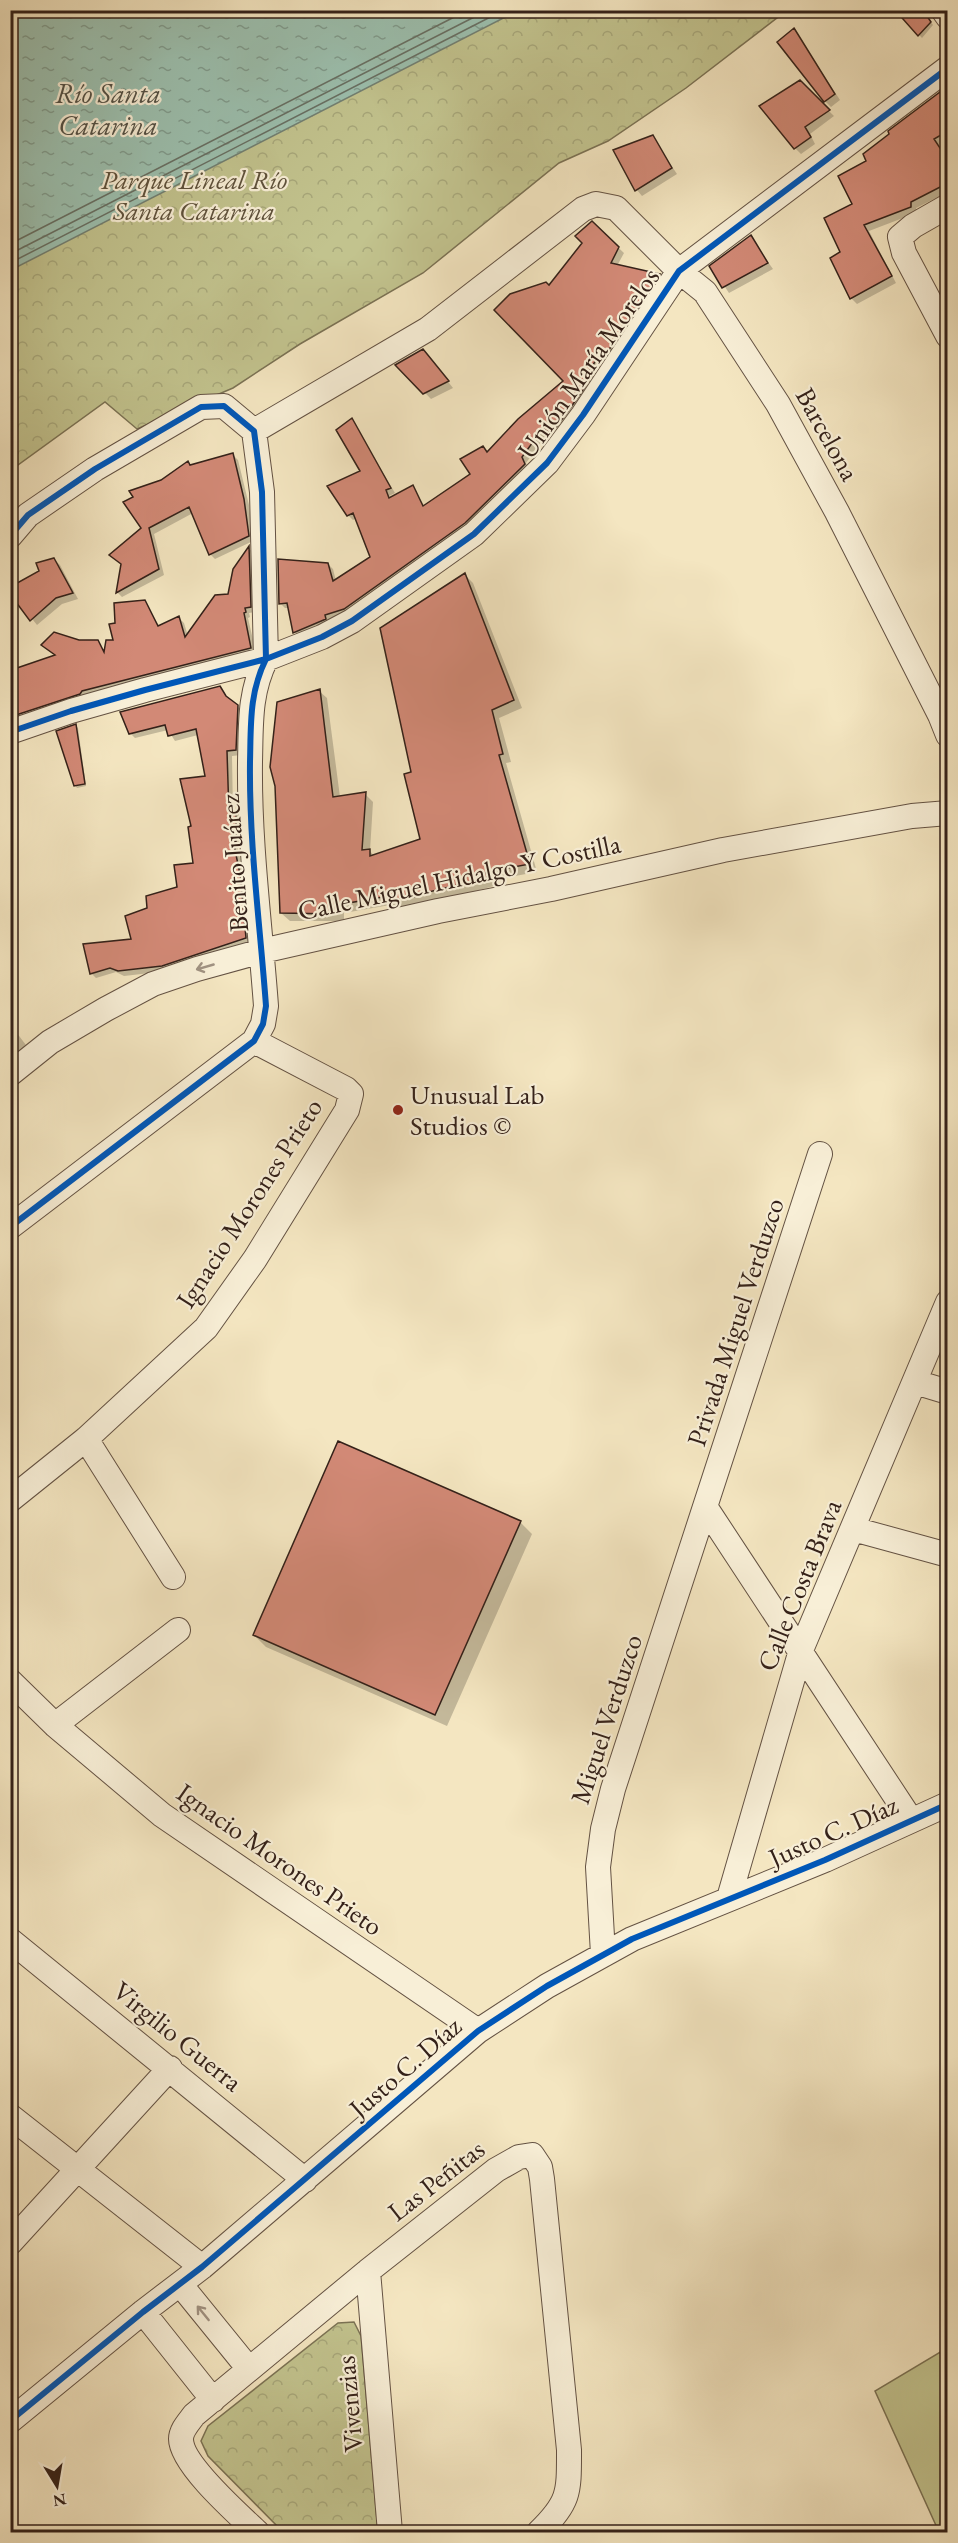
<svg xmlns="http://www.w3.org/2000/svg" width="958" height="2543" viewBox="0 0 958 2543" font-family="'EB Garamond',serif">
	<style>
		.forest { fill: url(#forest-crowns); stroke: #7b7254; stroke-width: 1.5 }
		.pitch { fill: #c2c38e; stroke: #7b7254; stroke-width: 1.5 }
		.water { fill: url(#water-ripples); stroke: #728073; stroke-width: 1.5 }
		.shadow { fill: #0003 }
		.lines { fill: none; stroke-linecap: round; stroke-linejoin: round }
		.shore { stroke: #687064; stroke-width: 1.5 }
		.building { fill: #d28976; stroke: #342119; stroke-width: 1.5 }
		.minor-casing { stroke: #645243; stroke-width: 26 }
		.minor { stroke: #f8efd7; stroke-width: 24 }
		.cycleway-casing { stroke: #f8efd7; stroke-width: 10 }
		.cycleway { stroke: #0057b8; stroke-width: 6 }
		.oneway { stroke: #a09282 }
		.poi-dot { fill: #8f2418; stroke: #f8efd7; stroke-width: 2 }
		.labels { text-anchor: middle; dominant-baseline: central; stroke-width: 4.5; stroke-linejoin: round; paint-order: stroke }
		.park-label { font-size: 27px; font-style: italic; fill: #5f523c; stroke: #f8efd7 }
		.street-label { font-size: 27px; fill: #342119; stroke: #f8efd7 }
		.poi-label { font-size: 27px; fill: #342119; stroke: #f8efd7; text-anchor: start }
		.water-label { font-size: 28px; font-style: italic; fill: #535146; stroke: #f8efd7 }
	</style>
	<defs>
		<pattern id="forest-crowns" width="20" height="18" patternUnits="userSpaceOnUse" patternTransform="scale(1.5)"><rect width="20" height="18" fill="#c2c38e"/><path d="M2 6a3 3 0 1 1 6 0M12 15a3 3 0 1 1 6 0" fill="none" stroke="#a7a77a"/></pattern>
		<pattern id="water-ripples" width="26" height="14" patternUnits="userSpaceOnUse" patternTransform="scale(1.5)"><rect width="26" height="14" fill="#9cc0af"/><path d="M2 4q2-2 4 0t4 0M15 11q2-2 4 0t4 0" fill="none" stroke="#809c8e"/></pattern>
	</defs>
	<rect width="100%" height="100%" fill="#f4e6c1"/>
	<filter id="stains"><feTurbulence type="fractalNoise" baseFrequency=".00333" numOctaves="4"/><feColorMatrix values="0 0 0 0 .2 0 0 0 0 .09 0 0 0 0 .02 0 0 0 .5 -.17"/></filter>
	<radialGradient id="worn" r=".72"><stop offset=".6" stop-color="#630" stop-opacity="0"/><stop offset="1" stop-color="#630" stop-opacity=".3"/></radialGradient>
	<path class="forest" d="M11 11H786L686 88 608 141 559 163 423 273 300 344 233 388 137 429 105 402 11 470Z
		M354 2322 361 2336 378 2532H283L208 2456 201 2441 208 2426 338 2323Z"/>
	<path class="pitch" d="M947 2348 948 2532H939L875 2391Z"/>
	<path class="water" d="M11 10H517V11L11 270Z"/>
	<path class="shadow" d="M922 10 933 25 922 38 901 15Z
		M794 30 840 100 831 107 825 101Z
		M799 82 834 116 810 134 815 144 801 154 795 148Z
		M948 88V140L938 145 948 159V192L916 208V213L869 231 896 283 857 304 851 298 842 253 854 205 869 162Z
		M652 137 677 174 642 196 637 190Z
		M592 223 624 253 617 266 659 276 664 280 610 360 605 356 557 437 549 431 526 463 529 470 470 528 350 613 300 637 295 632 289 608H285L280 603 328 564 333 569 336 581 372 557 357 518 353 520 348 515 362 472 352 420 395 493 387 497 389 500 413 487 425 507 472 475 483 448 488 453 565 381 549 287 584 243Z
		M750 237 773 269 729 293 711 266Z
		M428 356 453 388 431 399 398 365Z
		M233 455 238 460 249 505 253 541 215 559 210 554 193 513 154 534 164 575 122 597 117 592 161 482 191 467Z
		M249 548 253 553 255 612 249 613 250 617 248 618 256 653 10 723V672L57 656 78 642H97L106 652 115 642 117 624 144 602 160 627 179 618 184 623 188 636 230 595 235 569Z
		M54 559 60 565 78 599 62 604 37 625 10 591 41 572Z
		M465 575 473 583 522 708 499 718 511 762 506 763 537 872 493 880 494 886 427 904 393 908 390 905 344 913V921H290L281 913 319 691 327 698 340 797 365 794 373 802 370 851 374 856 422 840 413 773Z
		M220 687 229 700 243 711 241 755 232 756 233 814 236 813 241 818 240 845H237L245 880 250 944 168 971 124 976 116 972 96 978 91 973 133 941 148 909 179 888 195 865 193 827 207 777 198 735 175 741 168 730 135 738 130 733Z
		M76 726 78 728 86 786 77 788 75 785Z
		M10 1024 29 1049 10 1064Z
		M520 1522 532 1534 447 1726 266 1647 254 1635Z"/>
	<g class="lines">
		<path class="shore" d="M10 244 468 10
			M10 254 488 10
			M10 263 504 10"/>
	</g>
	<path class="building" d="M895 10H923L931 22 918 36Z
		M794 28 835 94 824 102 777 42Z
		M800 80 830 110 805 127 811 137 794 149 759 106Z
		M948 86V131L934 139 948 160V183L911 202V207L864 225 892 276 850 299 830 258 840 252 824 218 852 204 838 176 866 161 863 154 889 134 888 131Z
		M653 135 672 168 635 191 613 150Z
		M592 221 619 247 611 263 660 274 604 357 600 353 586 377 585 387 571 407 551 434 543 428 522 457 525 464 465 523 344 609 325 615 326 619 293 633 287 603 279 604 278 559 328 563 333 581 370 557 353 513 347 516 327 486 360 471 336 430 352 418 391 488 386 490 389 498 413 485 423 506 470 474 460 459 483 446 487 452 518 419 563 381 494 310 510 294 546 282 549 285 582 243 575 236Z
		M751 235 768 263 722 288 709 266Z
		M423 349 449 381 423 394 395 365Z
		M233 453 244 499 249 536 209 555 189 507 149 528 159 569 116 593 121 564 109 555 141 528 123 502 133 497 129 491 161 480 188 461 190 465Z
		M249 546 251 607 245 608 246 612 244 613 251 648 82 691 80 694 10 717V674L17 668 55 655 41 645 54 632 79 640H98L104 652 106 640H113L109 624 115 623 114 603 145 600 158 626 179 616 185 637 215 595 228 594 233 569Z
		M54 558 73 593 56 598 30 621 10 594V587L39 571 36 563Z
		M465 573 514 700 492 710 503 754 499 755 530 864 486 872 487 878 420 894V896L384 901 383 897 337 905V914L280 913 275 786 270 767 277 702 320 689 333 797 366 792 362 850 370 849V856L420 839 404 774 411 772 380 628Z
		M220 686 226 696 238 705 236 750 227 751 229 814 236 812V841L233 840 240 874 246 938 162 966 118 971 110 968 90 974 83 944 131 939 125 916 147 908 146 896 177 887 174 865 193 863 188 827 191 826 180 779 205 776 196 729 168 736 165 725 129 734 120 712Z
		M76 724 85 784 74 786 56 731Z
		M338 1441 521 1521 435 1715 253 1635Z"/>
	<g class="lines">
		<defs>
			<path id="minor" d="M943 10 948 17
				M948 206 913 226 900 237 904 253 948 336
				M254 431 428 329 583 209 596 204 616 208 679 271 705 292 778 404 837 512 940 715 948 735
				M10 536 28 515 95 469 201 407 224 406 254 431 262 492 266 659C249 693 251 725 250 762 249 844 260 924 266 1006L263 1024 254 1041 10 1227
				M10 732 71 711 145 690 266 659 322 637 352 621 474 534 547 463 583 415 679 271 948 68
				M10 1074 50 1042 106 1009 153 984 197 969 262 951 438 911 551 889 723 850 912 816 948 813
				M915 1382 948 1392
				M86 1439 173 1577
				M10 1500 86 1439 206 1328 255 1259 347 1110 351 1094 346 1089 254 1041
				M706 1508 911 1820
				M853 1529 948 1555
				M10 1681 55 1725 162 1815 478 2031
				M55 1725 178 1630
				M729 1898 801 1650 948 1302
				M10 1940 305 2180
				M603 1954 598 1867 603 1829 613 1789 820 1154
				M10 2116 202 2267
				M10 2243 170 2068
				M368 2271 390 2532
				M180 2284 249 2369
				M143 2312 213 2400
				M10 2421 143 2312 202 2267 478 2031 547 1986 632 1939 825 1860 948 1804
				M257 2532C238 2514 181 2464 181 2439 181 2430 189 2422 194 2415L368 2271 496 2170 519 2157 532 2155 540 2167 542 2179 569 2450C569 2492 570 2502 539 2532"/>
		</defs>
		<use href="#minor" class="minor-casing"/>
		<use href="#minor" class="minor"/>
		<defs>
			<path id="cycleway" d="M10 536 28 515 95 469 201 407 224 406 254 431 262 492 266 659C249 693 251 725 250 762 249 844 260 924 266 1006L263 1024 254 1041 10 1227
				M10 732 71 711 145 690 266 659 322 637 352 621 474 534 547 463 583 415 679 271 948 68
				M10 2421 143 2312 202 2267 478 2031 547 1986 632 1939 825 1860 948 1804"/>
		</defs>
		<use href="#cycleway" class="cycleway-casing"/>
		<use href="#cycleway" class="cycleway"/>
	</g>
	<defs><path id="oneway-shaft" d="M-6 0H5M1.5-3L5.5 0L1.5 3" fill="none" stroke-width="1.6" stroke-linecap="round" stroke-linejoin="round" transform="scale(1.5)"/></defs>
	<g class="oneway">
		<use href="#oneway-shaft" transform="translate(205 967) rotate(164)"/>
		<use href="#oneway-shaft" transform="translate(203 2313) rotate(-129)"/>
	</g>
	<circle class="poi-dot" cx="398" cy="1110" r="6"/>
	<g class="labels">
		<g class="park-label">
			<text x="194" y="179">Parque Lineal Río<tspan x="194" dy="31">Santa Catarina</tspan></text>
		</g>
		<g class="street-label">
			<text transform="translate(588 363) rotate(-55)">Unión María Morelos</text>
			<text transform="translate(828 434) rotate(61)">Barcelona</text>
			<text transform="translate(234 863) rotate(-94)">Benito Juárez</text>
			<text transform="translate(459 877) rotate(-12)">Calle Miguel Hidalgo Y Costilla</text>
			<text transform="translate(249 1203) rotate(-57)">Ignacio Morones Prieto</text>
			<text transform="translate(735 1322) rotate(-72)">Privada Miguel Verduzco</text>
			<text transform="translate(799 1585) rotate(-68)">Calle Costa Brava</text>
			<text transform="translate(606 1719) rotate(-72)">Miguel Verduzco</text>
			<text transform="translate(833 1831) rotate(-24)">Justo C. Díaz</text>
			<text transform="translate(280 1859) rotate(35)">Ignacio Morones Prieto</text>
			<text transform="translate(178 2036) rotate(39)">Virgilio Guerra</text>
			<text transform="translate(405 2067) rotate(-41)">Justo C. Díaz</text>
			<text transform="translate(436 2180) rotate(-38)">Las Peñitas</text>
			<text transform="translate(349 2404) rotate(-95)">Vivenzias</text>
		</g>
		<g class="poi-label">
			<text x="410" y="1094">Unusual Lab<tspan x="410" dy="31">Studios ©</tspan></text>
		</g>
		<g class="water-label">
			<text x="108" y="93">Río Santa<tspan x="108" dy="32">Catarina</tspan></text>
		</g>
	</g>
	<rect width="958" height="2543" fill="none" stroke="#f4e6c1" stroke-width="36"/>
	<rect x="12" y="12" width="934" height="2519" fill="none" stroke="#342119" stroke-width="3"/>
	<rect x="18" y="18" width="922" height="2507" fill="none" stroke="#342119" stroke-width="1.5"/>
	<g transform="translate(57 2486) rotate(169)" stroke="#f8efd7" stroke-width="4.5" paint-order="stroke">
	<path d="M0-4.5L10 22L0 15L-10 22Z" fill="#342119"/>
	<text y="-9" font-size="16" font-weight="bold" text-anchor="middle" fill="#342119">N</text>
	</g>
	<rect width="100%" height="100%" filter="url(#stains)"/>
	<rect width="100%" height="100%" fill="url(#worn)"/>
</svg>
